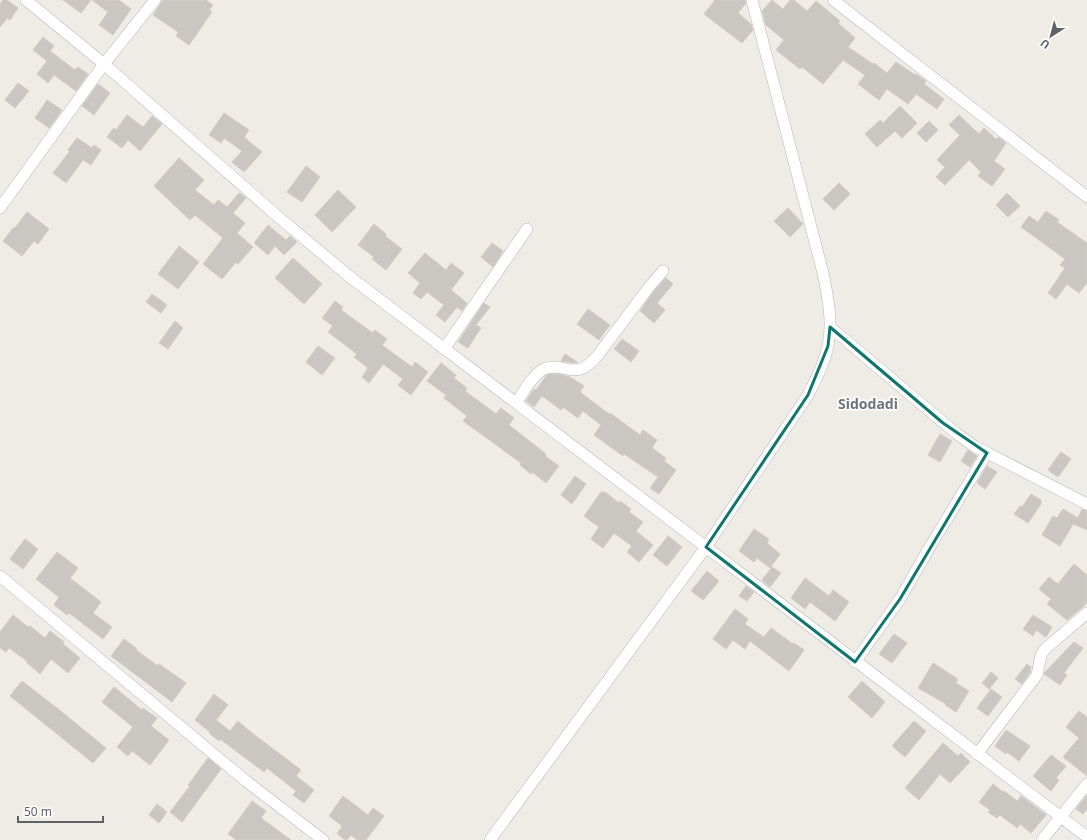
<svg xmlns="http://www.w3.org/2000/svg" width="1087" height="840" viewBox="0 0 1087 840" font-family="'Noto Sans',sans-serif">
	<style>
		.building { fill: #cac6c2; stroke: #d3ccc3 }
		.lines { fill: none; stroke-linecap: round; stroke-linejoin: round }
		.street-casing { stroke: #b2b6b9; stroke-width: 12 }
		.street { stroke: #fff; stroke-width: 11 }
		.marked { fill: none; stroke: #0f766e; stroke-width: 3; stroke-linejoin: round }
		.labels { text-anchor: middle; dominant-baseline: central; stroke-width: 3.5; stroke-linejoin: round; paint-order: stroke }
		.quarter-label { font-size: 14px; font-weight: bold; fill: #6e7477; stroke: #fff }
	</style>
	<rect width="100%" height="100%" fill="#efebe5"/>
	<path class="building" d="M3 0H7L18 8 10 20 7 18 0 27V4Z
		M63 0H91L81 13Z
		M92 0H119L131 9 113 35 99 25 108 12Z
		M163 0H206L213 5 209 10 212 12 189 45 176 36 178 32 153 15Z
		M715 0H745L746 3 738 13 751 24 753 30 742 43 704 14Z
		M772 0 783 9 790 0H794L807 11 816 1 840 21 838 23 855 38 848 47 873 64 874 63 887 73 896 62 915 75 916 74 926 81 924 84 944 99 937 109 916 94 908 104 887 89 879 100 858 84 865 75 843 60 823 84 802 67 800 69 776 50 784 40 766 25 762 11Z
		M43 37 54 46 50 51 75 70 78 67 88 74 76 91 54 75 48 83 37 74 47 61 33 50Z
		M18 83 29 91 15 108 5 100Z
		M98 84 110 93 94 115 82 106Z
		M47 100 62 110 49 128 35 118Z
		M900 106 917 123 902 138 895 131 877 147 865 134 880 120 883 123Z
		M224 113 249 130 244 137 262 152 244 172 232 162 242 151 224 138 221 143 209 135Z
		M127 115 143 127 152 116 162 124 140 151 128 140 122 148 107 137 114 128 116 130Z
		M959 115 979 134 984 128 996 139 998 137 1006 143 994 161 1005 169 992 186 978 176 981 172 969 160 945 185 936 177 945 167 937 160 960 135 949 125Z
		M929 121 938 130 926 142 917 133Z
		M77 138 92 148 94 145 101 150 91 165 83 160 66 183 53 173 70 151 68 150Z
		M179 158 204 180 195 190 214 205 218 200 227 207 239 193 246 198 233 213 245 223 237 233 253 247 238 264 236 262 222 279 203 264 223 238 195 215 190 220 154 186Z
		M306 166 320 177 302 202 287 192Z
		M839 183 850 194 834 210 823 199Z
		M338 190 356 207 332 232 315 215Z
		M1007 193 1020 206 1008 217 996 205Z
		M788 208 803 224 790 237 774 221Z
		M1046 211 1059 220 1057 222 1087 243V283L1079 293 1067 284 1056 299 1048 293 1065 268 1060 265 1065 259 1021 227 1029 216 1038 222Z
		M27 212 49 229 38 244 34 241 22 256 3 241 14 227 15 228Z
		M374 224 386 234 385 236 402 249 386 270 372 259 374 257 358 245Z
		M268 225 286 240 290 236 297 242 284 255 275 246 268 255 254 243Z
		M492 243 503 251 493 267 481 257Z
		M179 246 199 262 178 289 158 274Z
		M425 253 446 270 451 263 464 273 451 290 467 303 462 311 457 307 445 322 436 315 444 305 427 292 421 299 413 293 420 283 408 273Z
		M293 258 322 284 304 304 275 278Z
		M666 278 673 284 657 303 665 310 654 323 640 311 654 291Z
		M152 294 167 305 161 313 146 302Z
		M335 301 343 307 341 310 373 333 375 330 387 339 382 345 412 367 415 362 428 372 411 395 398 385 403 379 383 364 369 383 362 377 368 368 354 357 357 354 328 332 333 326 322 318Z
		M484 303 490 307 476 325 481 328 468 348 458 342Z
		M588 309 610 325 599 340 577 324Z
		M175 321 183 328 168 349 159 343Z
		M622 339 639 351 631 362 614 349Z
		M318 346 335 358 322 375 306 362Z
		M565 354 577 362V363L561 361Z
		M441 363 456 375 454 378 467 388 465 391 496 414 501 408 514 418 509 425 546 454 545 456 559 466 546 483 532 472 531 474 520 465 521 463 463 421 467 416 444 398 446 395 427 381Z
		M550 374H558L570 377 584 386 580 392 609 414 610 413 640 435 643 430 657 440 652 448 666 458 664 461 676 470 659 494 650 488 658 477 624 454 623 456 594 435 601 425 583 411 578 418 563 407 561 410 542 396 534 407 526 401 534 389 536 390 546 376Z
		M940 434 952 441 940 462 928 455Z
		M968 450 977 456 970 467 961 461Z
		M1061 452 1071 459 1058 477 1048 470Z
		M987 466 997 472 985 489 977 483Z
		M575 476 586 484 572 504 561 495Z
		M601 492H605L619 503 620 501 631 509 629 512 643 522 636 531 653 545 639 562 627 552 632 546 614 533 603 548 591 539 599 527 584 516Z
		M1031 494 1041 500V504L1028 523 1014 514 1020 506 1022 507Z
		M1063 509 1078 518 1082 509 1087 511V530L1073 524 1060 546 1042 535 1053 516 1057 518Z
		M754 529 769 539 767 543 780 554 770 568 757 558 754 562 739 551Z
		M668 536 682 547 667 566 653 555Z
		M25 539 38 549 23 569 10 559Z
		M57 552 78 568 70 578 101 602 93 613 112 627 103 639 69 613 67 615 54 605 59 597 36 579Z
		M1074 564 1087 575V602L1083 607 1067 620 1047 604 1051 599 1039 589 1049 577 1058 584Z
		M772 567 781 573 770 587 762 580Z
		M707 571 719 581 703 600 691 591Z
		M805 578 829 596 833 590 849 602 835 621 810 602 805 609 791 598Z
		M746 586 754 592 747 601 739 596Z
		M735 609 748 619 745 624 764 637 771 628 793 644 794 643 804 650 789 671 750 641 745 649 733 640 726 649 713 639Z
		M13 615 28 627 30 626 45 638 50 631 64 642 63 644 80 658 68 673 51 659 40 674 26 662 27 661 9 648 6 652 0 648V632Z
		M1033 615 1052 627 1046 637 1036 630 1033 636 1023 629Z
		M894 634 907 643 892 663 879 654Z
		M124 639 137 649 136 650 158 666 159 664 186 683 172 702 111 656Z
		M1074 642 1083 648 1064 673 1067 675 1060 685 1044 674 1045 672Z
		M933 663 958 679 956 683 969 691 956 712 945 705 946 704 918 688Z
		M1027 664 1031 667 1030 672 1022 684 1015 679Z
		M991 672 998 678 989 689 982 683Z
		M22 681 57 708 106 748 93 763 10 696Z
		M862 681 885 702 872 718 848 697Z
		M114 687 142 710 143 708 157 718 151 726 169 740 150 765 132 751 128 756 117 747 133 727 102 702Z
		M991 689 1002 697 988 716 977 708Z
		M214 694 228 705 216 720 230 731 238 721 252 733 301 770 296 776 314 790 304 803 293 795 296 791 267 768 264 772 220 739 219 741 209 733 210 732 195 720Z
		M1079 711 1087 717V776L1063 757 1079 738 1066 727Z
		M914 721 926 731 905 757 892 746Z
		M1006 730 1030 746 1019 761 1007 752 1006 754 995 746Z
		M943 743 958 756 961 753 970 762 950 783 940 774 919 800 905 788Z
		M1051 755 1066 766 1056 778 1059 780 1051 791 1033 776Z
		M208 758 221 769 182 822 170 812 190 786 188 785Z
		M993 784 1003 792 1004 791 1017 801 1021 796 1046 815 1031 833 1020 824 1017 828 1000 815 997 818 988 812 990 810 979 802Z
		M1087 795V809L1083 814 1076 809Z
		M343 796 368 815 373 808 384 816 366 840H357L351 835 347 840H345L337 834 342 826 329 816Z
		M252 801 266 811 261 818 291 840H236L228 834Z
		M157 804 167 812 159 823 149 815Z"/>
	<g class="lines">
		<defs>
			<path id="street" d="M26 0 104 64 276 215 350 277 706 547 1087 837
				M833 0 1087 197
				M0 208 104 64 155 0
				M830 327 957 434 974 446 1087 504
				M444 349 527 229
				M516 403C523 393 533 374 544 369 558 363 569 373 581 369 588 366 593 361 598 355L649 287 663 271
				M0 576 246 781 323 840
				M855 662 900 599 928 550 987 453
				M977 754 1037 675 1041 655 1045 649 1087 613
				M490 840 706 547 808 395C816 380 824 364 828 346 833 322 828 297 823 273L752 0
				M1042 840 1087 784"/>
		</defs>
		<use href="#street" class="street-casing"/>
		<use href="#street" class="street"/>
	</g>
	<path class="marked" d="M830 327 943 423 987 453 900 599 855 662 706 547 808 395 828 346Z"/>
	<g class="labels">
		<g class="quarter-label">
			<text x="868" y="403">Sidodadi</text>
		</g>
	</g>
	<g transform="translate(1051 36) rotate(216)" stroke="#ffffff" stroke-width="3" paint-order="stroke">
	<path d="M0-3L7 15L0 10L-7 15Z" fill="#5d6265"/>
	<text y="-6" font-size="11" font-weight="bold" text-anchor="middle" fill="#5d6265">U</text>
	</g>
	<path d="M18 816v6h85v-6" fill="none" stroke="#5d6265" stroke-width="2"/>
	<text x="24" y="816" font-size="12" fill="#5d6265" stroke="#ffffff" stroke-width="3" paint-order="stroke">50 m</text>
</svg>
